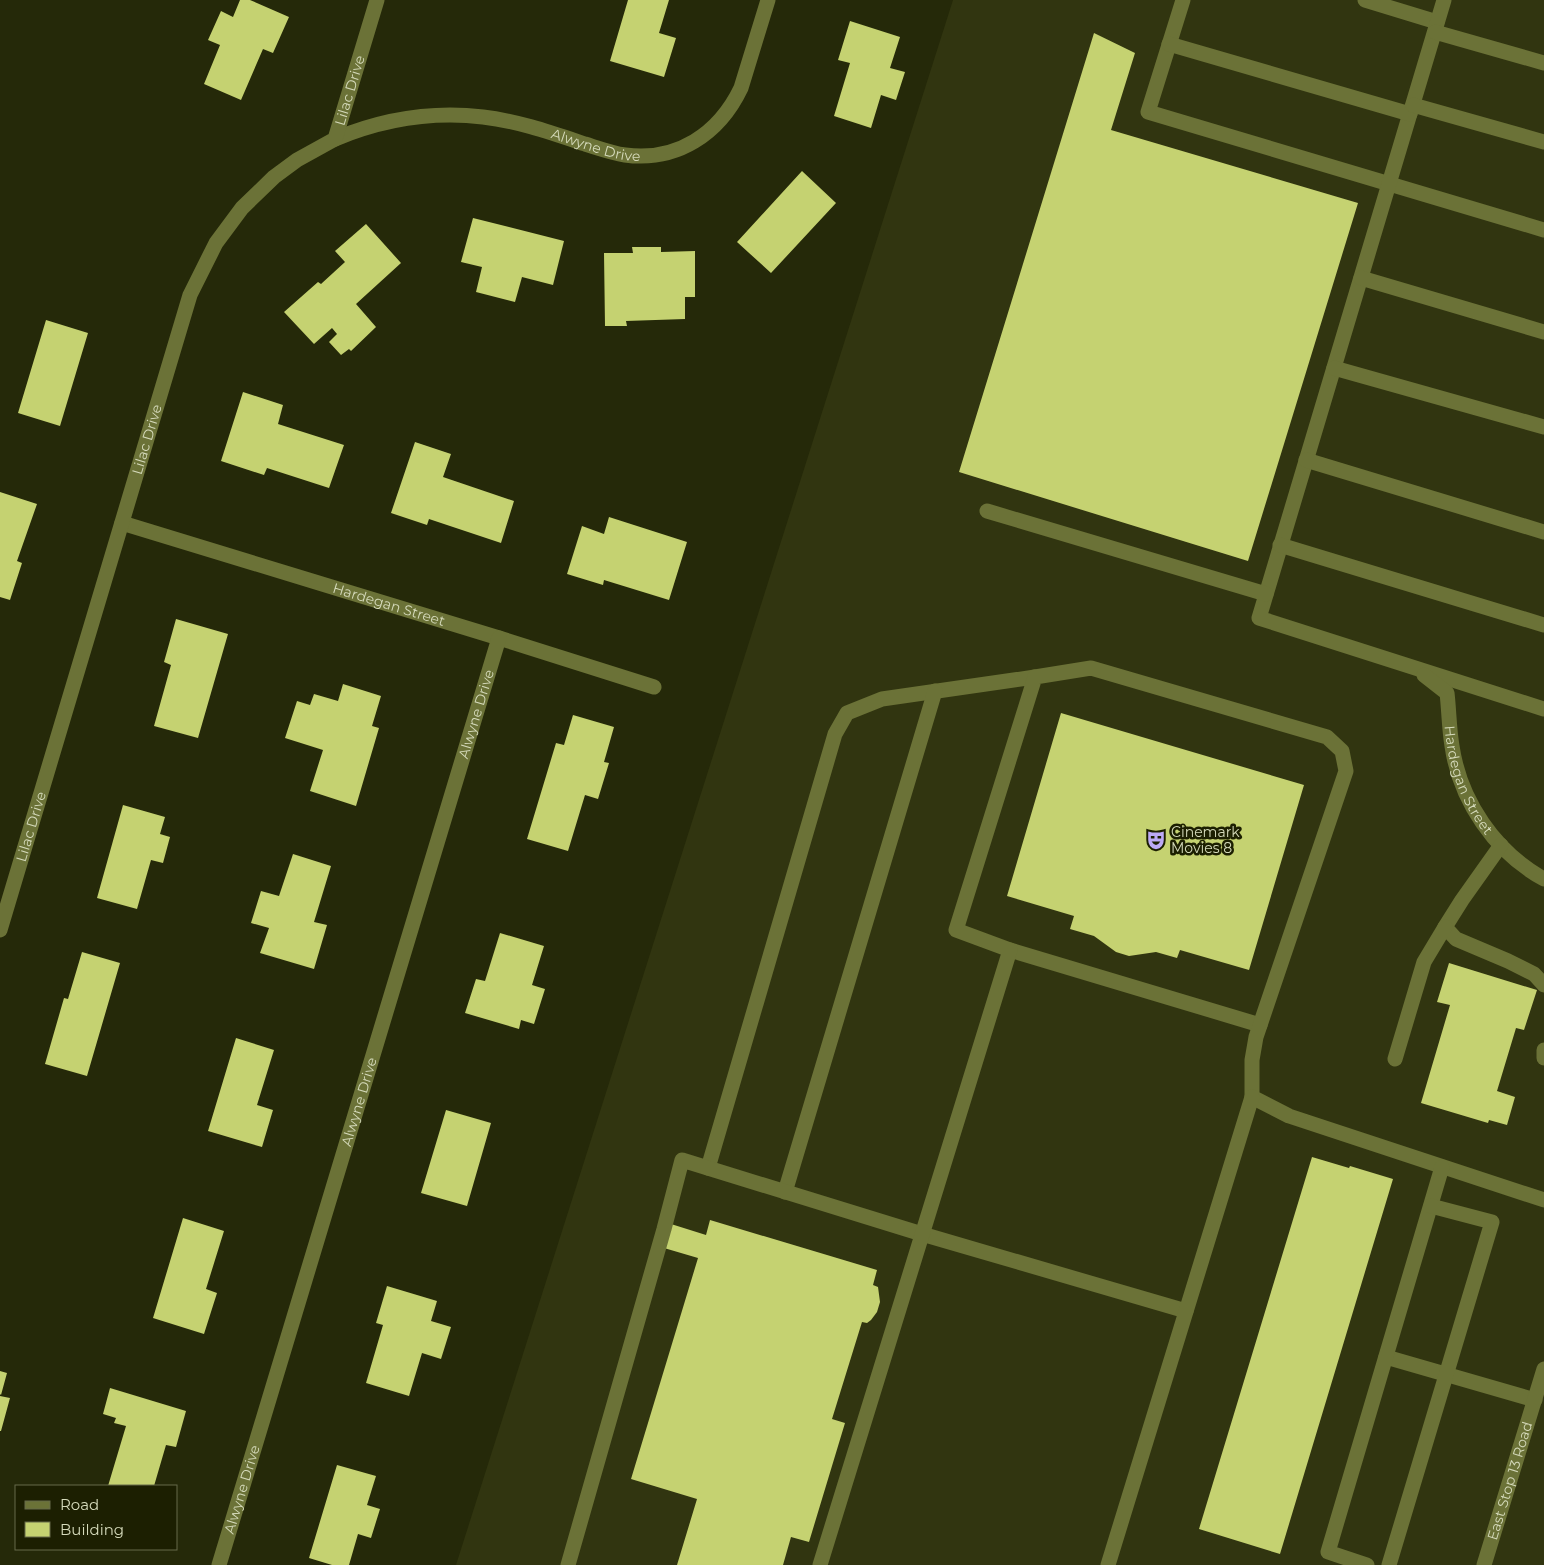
<svg xmlns="http://www.w3.org/2000/svg" width="1544" height="1565" viewBox="0 0 1544 1565" font-family="Montserrat,sans-serif">
	<style>
		.built { fill: #313510 }
		.building { fill: #c5d271 }
		.lines { fill: none; stroke-linecap: round; stroke-linejoin: round }
		.minor { stroke: #6b7237; stroke-width: 15 }
		.labels { text-anchor: middle; dominant-baseline: central; stroke-width: 5; stroke-linejoin: round; paint-order: stroke }
		.street-label { font-size: 14px; fill: #d5dabb; stroke: #1c1f01 }
		.poi-label { font-size: 14px; fill: #d5dabb; stroke: #1c1f01; text-anchor: start }
	</style>
	<rect width="100%" height="100%" fill="#252909"/>
	<path class="built" d="M953 0H1544V1565H456Z"/>
	<path class="building" d="M240 0H250L289 17 273 53 263 49 241 100 204 84 220 45 208 40 221 11 233 17Z
		M628 0H669L659 33 676 38 664 77 610 61Z
		M850 21 900 37 890 68 905 72 896 100 881 95 871 128 834 116 850 63 838 60Z
		M1094 33 1135 53 1111 130 1358 203 1248 561 959 472Z
		M802 171 836 203 771 273 737 242Z
		M473 218 564 241 553 285 522 277 515 302 476 292 482 267 461 262Z
		M366 224 401 263 356 304 376 327 351 351 349 349 341 355 329 342 337 334 332 328 314 344 284 312 318 282 321 284 345 262 335 251Z
		M632 247H661V252L695 251V297H685V319L626 321 627 326H605L604 253H633Z
		M46 320 88 333 60 426 18 413Z
		M243 392 283 405 278 424 344 445 329 488 267 468 264 475 221 461Z
		M415 442 451 454 443 477 514 501 501 543 429 519 427 525 391 513Z
		M0 492 37 504 17 561 22 563 10 600 0 597Z
		M609 517 687 542 669 600 604 580 603 585 567 574 582 526 604 534Z
		M176 619 228 634 198 738 154 726 171 665 164 662Z
		M343 684 381 696 372 726 379 728 356 806 310 791 323 750 285 738 297 701 310 705 314 694 338 701Z
		M1061 713 1304 785 1249 970 1180 950 1177 958 1156 952 1129 956 1116 952 1094 936 1070 929 1074 916 1007 896Z
		M573 715 614 727 604 762 609 763 598 799 585 795 568 851 527 839 556 743 564 745Z
		M123 805 165 817 160 834 170 837 163 863 151 860 137 909 97 898Z
		M293 854 331 866 314 922 327 925 314 969 260 953 269 928 251 923 261 891 279 896Z
		M500 933 544 946 532 985 545 989 534 1024 521 1020 519 1029 465 1013 476 979 485 981Z
		M82 952 120 963 87 1076 45 1064 64 998 68 999Z
		M1449 963 1537 990 1524 1030 1516 1028 1497 1091 1515 1097 1507 1125 1489 1120 1488 1123 1421 1103 1450 1005 1437 1002Z
		M236 1038 274 1050 257 1105 273 1110 262 1147 208 1131Z
		M446 1110 491 1123 467 1206 421 1193Z
		M1312 1157 1349 1168 1350 1166 1393 1179 1280 1554 1199 1529Z
		M183 1218 224 1231 206 1289 217 1293 204 1334 153 1318Z
		M710 1220 877 1270 873 1285 878 1287 880 1302 877 1312 871 1320 867 1323 862 1322 832 1419 845 1423 809 1542 791 1537 783 1565H677L697 1499 631 1479 698 1258 664 1248 671 1224 706 1235Z
		M387 1286 437 1301 431 1321 451 1327 441 1359 422 1353 409 1396 366 1383 383 1325 376 1323Z
		M0 1371 7 1373 1 1395 0 1394Z
		M110 1388 186 1411 176 1447 166 1445 154 1486H108L126 1426 114 1423 116 1418 103 1414Z
		M0 1396 10 1398 1 1431H0Z
		M337 1465 376 1476 367 1505 380 1509 371 1538 358 1534 349 1565H332L309 1558Z"/>
	<g class="lines">
		<g class="minor">
			<path d="M1183 0 1148 112 1544 230"/>
			<path d="M1365 0 1437 22"/>
			<path d="M1444 0 1259 618 1544 709"/>
			<path d="M1435 32 1544 63"/>
			<path d="M1169 44 1410 114"/>
			<path d="M1413 105 1544 142"/>
			<path id="s1" d="M335 139C383 119 432 111 483 117 518 121 552 133 585 144 598 148 612 153 625 155 677 162 719 134 741 88L768 0"/>
			<path d="M1361 278 1544 332"/>
			<path d="M1334 368 1544 427"/>
			<path d="M1306 460 1544 532"/>
			<path d="M987 511 1266 594"/>
			<path id="s2" d="M122 523 499 638 654 687"/>
			<path d="M1280 545 1544 625"/>
			<path id="s3" d="M1424 675 1447 693C1449 710 1449 728 1452 746 1460 801 1495 852 1544 879"/>
			<path d="M1501 845 1462 900 1445 927 1456 939 1508 961 1534 974 1544 985"/>
			<path id="s4" d="M0 930 190 295 216 243 242 208 274 177 297 160 335 139 377 0"/>
			<path d="M1010 950 1260 1025"/>
			<path d="M1544 1050V1058"/>
			<path d="M1395 1059 1424 962 1445 927"/>
			<path d="M708 1168 835 734 847 713 882 699 1035 677"/>
			<path d="M785 1192 935 691"/>
			<path d="M1386 1357 1535 1400"/>
			<path id="s5" d="M219 1565 499 638"/>
			<path d="M568 1565 664 1229 682 1160 922 1234 1186 1311"/>
			<path d="M820 1565 1010 950 956 930 1035 677 1091 668 1327 737 1342 751 1346 771 1256 1037 1252 1060V1097L1289 1116 1544 1200"/>
			<path d="M1108 1565 1252 1097"/>
			<path d="M1367 1565 1328 1552 1442 1167"/>
			<path d="M1389 1565 1492 1222 1431 1206"/>
			<path id="s6" d="M1484 1565 1544 1369"/>
		</g>
	</g>
	<defs>
		<symbol id="theatre-bare" viewBox="-9 -9 18 18"><path d="M-5-5.5Q0-4 5-5.5V0Q5 5 0 6Q-5 5-5 0ZM-3.3-2.5H-1v1.5H-3.3ZM1-2.5H3.3v1.5H1ZM-2.8 1Q0 5.5 2.8 1Z" fill="#bca9f5" stroke="#1c1f01" stroke-width="2.5" paint-order="stroke"/></symbol>
	</defs>
	<g fill-rule="evenodd">
		<use href="#theatre-bare" x="1142" y="826" width="28" height="28"/>
	</g>
	<g class="labels">
		<g class="street-label">
			<text stroke="none"><textPath href="#s4" startOffset="932">Lilac Drive</textPath></text>
			<text stroke="none"><textPath href="#s1" startOffset="268">Alwyne Drive</textPath></text>
			<text stroke="none"><textPath href="#s4" startOffset="512">Lilac Drive</textPath></text>
			<text stroke="none"><textPath href="#s2" startOffset="279">Hardegan Street</textPath></text>
			<text stroke="none"><textPath href="#s5" startOffset="889">Alwyne Drive</textPath></text>
			<text stroke="none"><textPath href="#s3" startOffset="120">Hardegan Street</textPath></text>
			<text stroke="none"><textPath href="#s4" startOffset="108">Lilac Drive</textPath></text>
			<text stroke="none"><textPath href="#s5" startOffset="484">Alwyne Drive</textPath></text>
			<text stroke="none"><textPath href="#s6" startOffset="88">East Stop 13 Road</textPath></text>
			<text stroke="none"><textPath href="#s5" startOffset="79">Alwyne Drive</textPath></text>
		</g>
		<g class="poi-label">
			<text x="1171" y="832">Cinemark<tspan x="1171" dy="16">Movies 8</tspan></text>
		</g>
	</g>
	<rect x="15" y="1485" width="162" height="65" fill="#1c1f01" stroke="#666a4b"/>
	<rect x="25" y="1501" width="25" height="8" fill="#6b7237" stroke="#666a4b"/>
	<text x="60" y="1510" font-size="15" fill="#d5dabb">Road</text>
	<rect x="25" y="1522" width="25" height="15" fill="#c5d271" stroke="#666a4b"/>
	<text x="60" y="1535" font-size="15" fill="#d5dabb">Building</text>
</svg>
